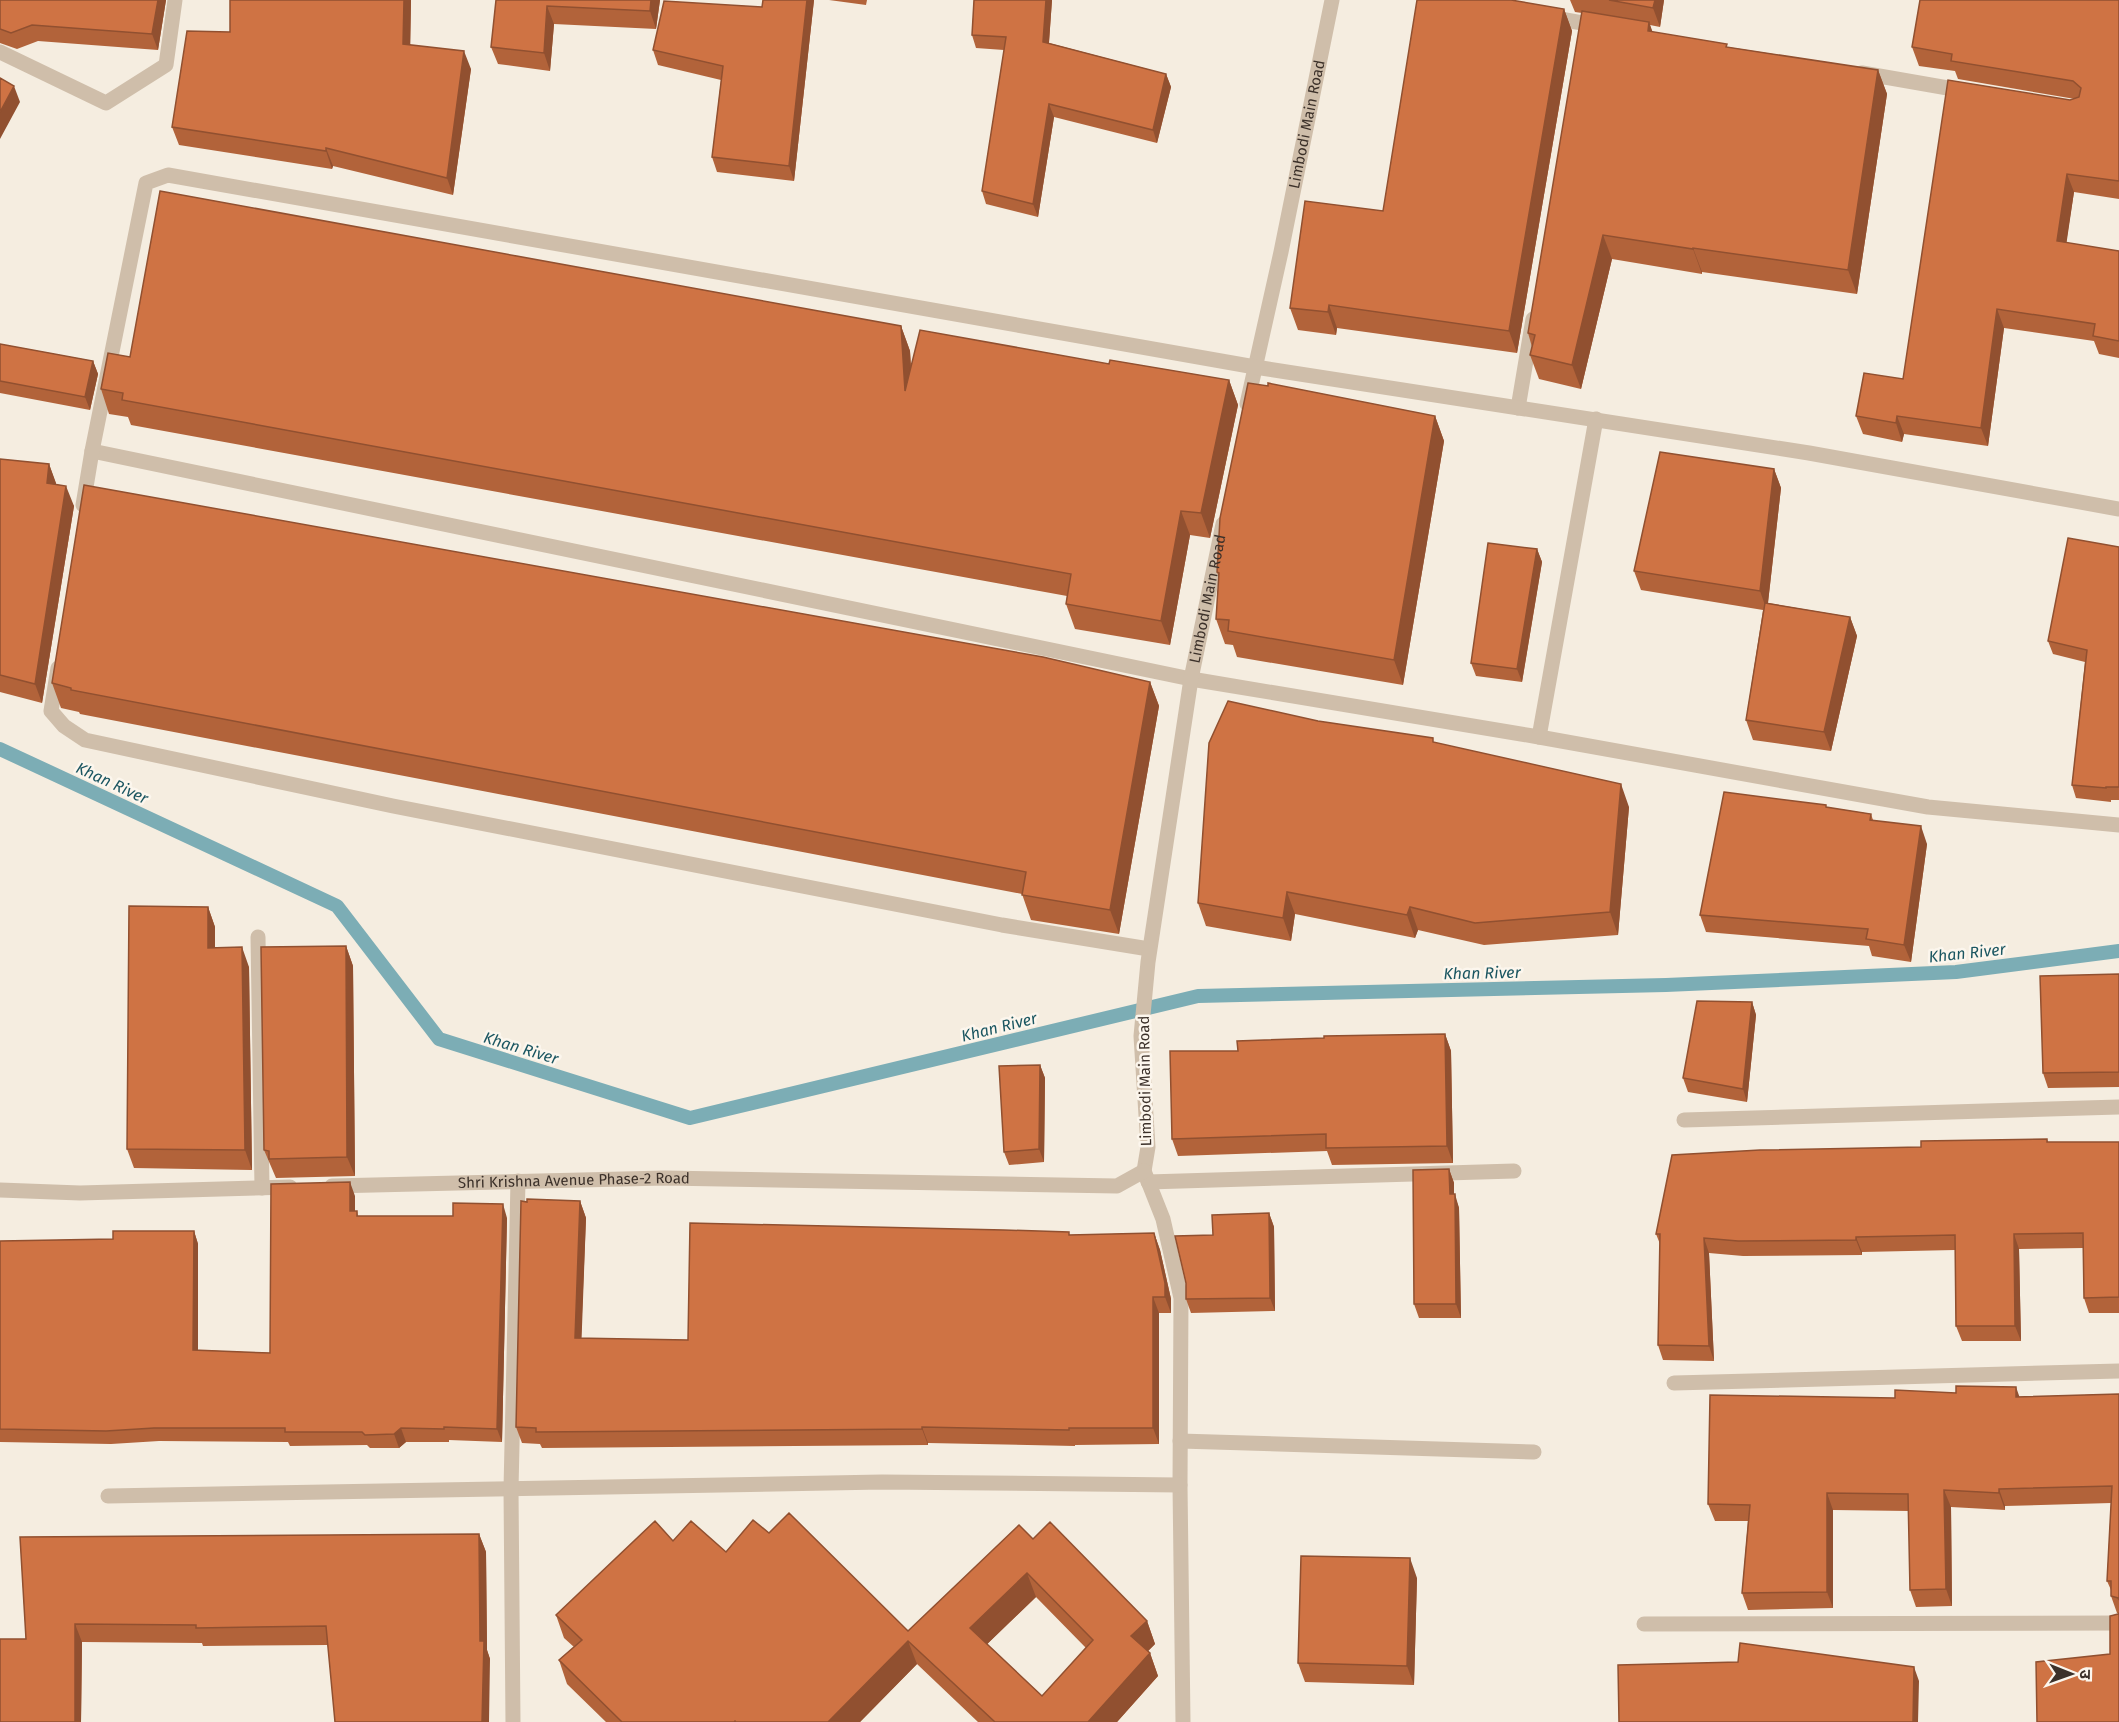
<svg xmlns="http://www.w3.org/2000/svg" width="2119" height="1722" viewBox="0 0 2119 1722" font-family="'Fira Sans','Noto Sans Devanagari',sans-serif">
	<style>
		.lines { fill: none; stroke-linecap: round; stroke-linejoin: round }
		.stream { stroke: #7cadb5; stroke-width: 14 }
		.minor { stroke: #cfbeaa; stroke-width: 15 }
		.wall { fill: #b2633a; fill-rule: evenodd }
		.shaded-wall { fill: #915030 }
		.building { fill: #cf7344; stroke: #915030; stroke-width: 1.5; fill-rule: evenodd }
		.labels { text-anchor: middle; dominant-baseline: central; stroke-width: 5; stroke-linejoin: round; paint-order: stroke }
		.street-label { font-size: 15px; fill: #3c312a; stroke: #fcf6ed }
		.water-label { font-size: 16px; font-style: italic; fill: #1b5661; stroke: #fcf6ed }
	</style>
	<rect width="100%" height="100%" fill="#f5ede0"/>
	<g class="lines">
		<path class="stream" d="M0 749 337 906 439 1039 690 1118 1198 996 1666 985 1956 972 2119 951"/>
		<g class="minor">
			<path d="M1549 17 1599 26"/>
			<path d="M0 52 106 103 166 65 175 0"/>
			<path d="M1862 73 1965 91"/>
			<path id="s1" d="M1247 404 1281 252 1332 0"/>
			<path d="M1518 408 1533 319"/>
			<path d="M92 451 1191 679 1539 737 1928 807 2119 825"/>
			<path d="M83 505 92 451 146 183 168 175 1255 367 1809 453 2119 509"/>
			<path d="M58 668 51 711 64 726 85 740 393 806 1002 925 1149 949"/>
			<path d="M1539 737 1596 419"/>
			<path d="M258 937 262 1188"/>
			<path d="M1684 1120 2119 1107"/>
			<path id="s2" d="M1144 1171 1148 1147 1141 1036 1148 962 1191 679 1223 524"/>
			<path d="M1144 1171 1163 1219 1181 1298 1180 1485 1183 1722"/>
			<path d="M1148 1182 1514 1171"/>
			<path id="s3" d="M332 1186 665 1178 1117 1186 1144 1171"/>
			<path d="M0 1190 80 1193 290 1187"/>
			<path d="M1674 1383 2119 1371"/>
			<path d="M1180 1441 1534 1452"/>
			<path d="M108 1496 882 1482 1180 1485"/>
			<path d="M1644 1624 2119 1623"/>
			<path d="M513 1722 511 1489 518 1181"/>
		</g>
	</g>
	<path class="wall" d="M0 0H166L158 50 38 41 17 49 0 43Z
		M411 0 410 45 471 69 453 195 333 166 332 169 179 145 172 127 230 32Z
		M496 0H660L656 29 554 24 550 71 498 64 491 47Z
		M763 0H814L794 181 717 172 712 157 721 80 658 65 653 50 762 7Z
		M829 0H867L866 5Z
		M974 0H1052L1049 43 1166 74 1171 87 1157 143 1054 117 1038 217 986 204 982 191 1004 50 976 48 972 35Z
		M1570 0H1664L1660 27 1650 25 1652 32 1728 47 1878 70 1887 94 1857 294 1702 272V274L1612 259 1581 389 1539 379 1530 355 1532 347 1528 333 1582 13 1575 12Z
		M2119 0V199L2074 192 2066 243 2119 251V358L2099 354 2094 341 2004 328 1988 446 1904 434 1902 442 1863 434 1856 416 1903 379 2070 100 2075 99 1958 79 1955 71 1919 66 1912 47Z
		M1564 9 1572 31 1517 353 1337 328 1336 335 1298 330 1290 308 1383 211Z
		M901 326 910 351 911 365 1109 364 1229 380 1238 405 1210 538 1190 535 1170 645 1075 629 1066 604 1067 596 131 425 128 417 109 414 101 389 130 357Z
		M0 344 93 361 98 374 90 410 0 393Z
		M1435 416 1444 441 1403 685 1237 657 1233 645 1225 644 1216 619 1219 578 1217 572Z
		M0 459 49 464 56 484 74 506 42 703 0 692Z
		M1774 469 1781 488 1768 603 1850 617 1857 636 1831 751 1753 740 1746 720 1763 610 1641 590 1634 571Z
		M2119 547V800H2111V802L2076 798 2072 785 2085 662 2053 654 2048 641Z
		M1537 549 1542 562 1522 682 1476 676 1471 663Z
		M1150 682 1159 706 1119 934 1031 920 1022 894 80 714 79 712 61 708 52 683Z
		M1318 721 1434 742 1629 807 1618 935 1484 945 1418 930 1415 938 1295 914 1291 941 1206 926 1198 903Z
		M1826 807 1871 814 1873 820 1927 844 1911 962 1872 956 1869 946 1706 932 1700 915Z
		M208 907 215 927V948L249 967 252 1170 134 1168 127 1149Z
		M346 946 353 966 355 1176 276 1178 264 1150Z
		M2119 974V1087L2048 1088 2043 1073Z
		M1752 1002 1756 1015 1747 1102 1688 1092 1683 1078Z
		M1445 1034 1451 1051 1453 1163 1332 1165 1327 1151 1178 1156 1172 1139 1238 1051 1324 1038Z
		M1040 1065 1045 1078 1044 1162 1009 1165 1004 1152Z
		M2047 1139 2048 1142H2119V1313H2089L2084 1298 2083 1248 2019 1249 2021 1341H1962L1956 1326 1955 1250 1862 1252V1255L1743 1256 1709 1253 1714 1361 1663 1360 1658 1345 1660 1244 1656 1234 1921 1147Z
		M1449 1169 1454 1183V1194L1459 1208 1461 1318H1419L1414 1304Z
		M355 1196V1211H357L358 1216 507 1218 502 1442 449 1440V1442H406L399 1448H370L367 1445 290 1446 288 1442 159 1441 111 1444 0 1442V1241L113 1239 194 1231 198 1244V1350L270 1353Z
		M580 1201 586 1218 581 1338 688 1340 1070 1235 1154 1233 1160 1250 1171 1299V1313H1159V1444L1075 1445V1446L928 1443V1445L542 1448 540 1444 522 1443 516 1427Z
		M1269 1213 1274 1227 1275 1311 1191 1313 1186 1299 1213 1235Z
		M2119 1394V1722L2110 1654 2119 1614 2117 1613 2111 1596V1590L2107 1581 2111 1503 2005 1506V1510L1951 1507 1952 1606 1916 1607 1910 1590 1909 1511 1833 1510V1608L1748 1610 1742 1593 1748 1521H1715L1708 1504 1895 1398 2019 1397Z
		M769 1533 908 1631 1033 1539 1147 1621 1155 1644 1148 1651 1150 1653 1158 1676 1117 1722H978L917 1664 860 1722H606L567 1684 559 1660 574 1647 564 1638 556 1615 673 1541 726 1552ZM1036 1597 1086 1648 1042 1696 987 1644Z
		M479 1534 486 1552 487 1650 490 1659 328 1645 203 1646 202 1643 82 1642 81 1722H0L26 1639 20 1537Z
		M1417 1578 1414 1685 1305 1682 1298 1663Z"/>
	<path class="shaded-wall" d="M158 0H166L158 50 152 34Z
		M404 0H411L410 62 403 44Z
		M651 0H660L656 29 650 11Z
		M807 0H814L794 181 789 166Z
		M1046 0H1052L1048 55 1043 42Z
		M1655 0H1664L1660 27 1653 8Z
		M547 6 554 24 550 71 544 53Z
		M1564 9 1572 31 1517 353 1509 331Z
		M1649 22 1658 47 1648 31Z
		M464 51 471 69 453 195 447 178Z
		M1878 70 1887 94 1857 294 1848 270Z
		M1166 74 1171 87 1157 143 1153 130Z
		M14 86 20 102 0 139V112Z
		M1049 104 1054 117 1038 217 1033 204Z
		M326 148 333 166 332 169 326 151Z
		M2067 174 2074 192 2064 260 2057 241Z
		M1603 235 1612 259 1581 389 1572 365Z
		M1693 248 1702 272V274L1693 249Z
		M1329 305 1337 328 1336 335 1328 312Z
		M1997 309 2004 328 1988 446 1981 428Z
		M901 326 910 351 913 416 905 391Z
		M93 361 98 374 90 410 85 397Z
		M1229 380 1238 405 1210 538 1201 513Z
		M1435 416 1444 441 1403 685 1394 660Z
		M1897 416 1904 434 1902 442 1896 423Z
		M49 464 56 483 54 502 47 483Z
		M1774 469 1781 488 1767 611 1760 591Z
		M66 486 74 506 42 703 35 684Z
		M1181 511 1190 535 1170 645 1161 621Z
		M1537 549 1542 562 1522 682 1517 669Z
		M1850 617 1857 636 1831 751 1824 732Z
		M1150 682 1159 706 1119 934 1110 910Z
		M1621 784 1629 807 1618 935 1610 912Z
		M1921 826 1927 844 1911 962 1904 945Z
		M1287 892 1295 914 1291 941 1283 918Z
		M208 907 215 927V967L208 948Z
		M1410 907 1418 930 1415 938 1407 915Z
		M346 946 353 966 355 1176 347 1157Z
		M242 947 249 967 252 1170 245 1150Z
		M1752 1002 1756 1015 1747 1102 1743 1089Z
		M1445 1034 1451 1051 1453 1163 1447 1146Z
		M1040 1065 1045 1078 1044 1162 1039 1149Z
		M1449 1169 1454 1183V1208L1450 1194Z
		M350 1182 355 1196V1225L350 1211Z
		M1455 1194 1459 1208 1461 1318 1456 1304Z
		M580 1201 586 1218 581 1354 575 1338Z
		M503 1204 507 1218 502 1442 497 1429Z
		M1269 1213 1274 1227 1275 1311 1270 1298Z
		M194 1231 198 1244V1363L193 1350Z
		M1154 1233 1160 1250 1171 1299V1313L1165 1297Z
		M2014 1234 2019 1249 2021 1341 2015 1326Z
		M1856 1237 1862 1252V1255L1856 1240Z
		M1704 1238 1709 1253 1714 1361 1709 1346Z
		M1153 1297 1159 1313V1444L1153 1428Z
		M2016 1387 2022 1404 2016 1397Z
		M922 1427 928 1443V1445L922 1429Z
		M401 1428 406 1442 399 1448 394 1434Z
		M1999 1489 2005 1506V1510L1999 1493Z
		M1944 1490 1951 1507 1952 1606 1946 1589Z
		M1827 1493 1833 1510V1608L1827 1592Z
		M479 1534 486 1552 487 1650 490 1659 489 1722H482L480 1641Z
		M1410 1558 1417 1578 1414 1685 1407 1666Z
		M1027 1573 1036 1597 979 1652 970 1628Z
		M1147 1621 1155 1644 1140 1659 1131 1636Z
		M75 1624 82 1642 81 1722H75Z
		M908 1641 917 1664 860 1722H828Z
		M1150 1653 1158 1676 1117 1722H1088Z
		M1914 1667 1919 1681 1918 1722H1913Z"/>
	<path class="building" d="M0 0H158L152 34 32 25 11 33 0 29Z
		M230 0H404L403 44 464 51 447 178 326 148V151L172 127 187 31 230 32Z
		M496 0H651L650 11 547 6 544 53 491 47Z
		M763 0H807L789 166 712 157 723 66 653 50 664 1 762 7Z
		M974 0H1046L1043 42 1166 74 1153 130 1049 104 1033 204 982 191 1006 37 972 35Z
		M1417 0H1511L1564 9 1509 331 1329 305 1328 312 1290 308 1305 201 1383 211Z
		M1609 0H1655L1653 8Z
		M1920 0H2119V181L2067 174 2057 241 2119 251V341L2093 336 2095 324 1997 309 1981 428 1897 416 1896 423 1856 416 1864 373 1903 379 1948 80 2070 100 2079 97 2081 88 2073 81 1951 61 1952 54 1912 47Z
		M1582 11 1649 22 1648 31 1727 44 1726 47 1878 70 1848 270 1693 248V249L1603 235 1572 365 1530 355 1535 335 1528 333Z
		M0 78 14 86 0 112Z
		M160 191 901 326 905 391 920 330 1109 364 1110 360 1229 380 1201 513 1181 511 1161 621 1066 604 1071 574 122 400 123 393 101 389 108 353 130 357Z
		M0 344 93 361 85 397 0 381Z
		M1248 383 1268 386V383L1435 416 1394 660 1228 631 1229 620 1216 619 1219 573 1217 572 1220 518Z
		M1660 452 1774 469 1760 591 1634 571Z
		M0 459 49 464 47 483 66 486 35 684 0 675Z
		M84 485 1043 657 1150 682 1110 910 1022 895 1026 872 71 690V688L52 683Z
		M2068 538 2119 547V787H2106V788L2072 785 2087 650 2048 641Z
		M1488 543 1537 549 1517 669 1471 663Z
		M1765 603 1850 617 1824 732 1746 720Z
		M1228 701 1318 721 1433 738V742L1621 784 1610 912 1475 923 1410 907 1407 915 1287 892 1283 918 1198 903 1209 743Z
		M1724 792 1826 805V807L1871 814 1870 820 1921 826 1904 945 1866 939 1868 929 1700 915Z
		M129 906 208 907V948L242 947 245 1150 127 1149Z
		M346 946 347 1157 269 1159V1151L264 1150 261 947Z
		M2119 974V1072L2043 1073 2040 976Z
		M1697 1001 1752 1002 1743 1089 1683 1078Z
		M1445 1034 1447 1146 1326 1148V1134L1172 1139 1170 1051H1238L1237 1041 1324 1038V1036Z
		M1040 1065 1039 1149 1004 1152 999 1066Z
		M2047 1139V1142H2119V1297L2084 1298 2083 1233 2014 1234 2015 1326H1956L1955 1235 1856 1237V1240L1738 1241 1704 1238 1709 1346 1658 1345 1660 1234H1656L1672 1155 1760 1150 1921 1147V1141Z
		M1449 1169 1450 1194H1455L1456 1304H1414L1413 1170Z
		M350 1182V1211H357V1216H453V1203L503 1204 497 1429 444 1427V1429L401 1428 394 1434 365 1435 362 1432H285V1428H154L106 1431 0 1429V1241L113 1239V1231H194L193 1350 270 1353 271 1184Z
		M527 1199 580 1201 575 1338 688 1340 690 1223 1004 1230 1069 1232V1235L1154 1233 1165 1283V1297H1153V1428H1069V1430L922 1427V1429L536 1432V1428L516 1427 521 1201 527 1202Z
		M1269 1213 1270 1298 1186 1299V1283L1175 1236 1213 1235 1212 1215Z
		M1956 1386 2016 1387V1397L2119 1394V1600L2118 1598 2111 1596V1581H2107L2112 1486 1999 1489V1493L1944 1490 1946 1589 1910 1590 1908 1494 1827 1493V1592L1742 1593 1750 1505 1708 1504 1710 1395 1895 1398V1390L1956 1393Z
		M789 1513 908 1631 1019 1525 1033 1539 1050 1522 1147 1621 1131 1636 1150 1653 1088 1722H995L908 1641 828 1722H736L735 1721 734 1722H622L559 1660 582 1640 556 1615 655 1521 673 1541 691 1521 726 1552 753 1520 769 1533ZM1027 1573 1093 1640 1042 1696 970 1628Z
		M479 1534 480 1641H484L482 1722H335L326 1626 196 1628V1625L75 1624V1722H0V1639H26L20 1537Z
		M1301 1556 1410 1558 1407 1666 1298 1663Z
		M2119 1613V1722H2037L2036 1662 2110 1654V1616L2118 1614Z
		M1740 1643 1914 1667 1913 1722H1619L1618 1665 1738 1662Z"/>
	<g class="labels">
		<g class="street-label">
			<text stroke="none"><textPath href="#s1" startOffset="286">Limbodi Main Road</textPath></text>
			<text stroke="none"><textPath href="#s2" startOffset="578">Limbodi Main Road</textPath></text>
			<text transform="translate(1145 1081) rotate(-91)">Limbodi Main Road</text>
			<text stroke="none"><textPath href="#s3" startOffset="242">Shri Krishna Avenue Phase-2 Road</textPath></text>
		</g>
		<g class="water-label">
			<text transform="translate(112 783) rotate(25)">Khan River</text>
			<text transform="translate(1967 953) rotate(-6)">Khan River</text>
			<text transform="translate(1482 973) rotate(-1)">Khan River</text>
			<text transform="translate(999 1027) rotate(-14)">Khan River</text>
			<text transform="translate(521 1048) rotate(17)">Khan River</text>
		</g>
	</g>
	<g transform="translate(2071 1674) rotate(91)" stroke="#fcf6ed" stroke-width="4.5" paint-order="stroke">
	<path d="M0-4.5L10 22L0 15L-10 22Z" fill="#3c312a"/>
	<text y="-9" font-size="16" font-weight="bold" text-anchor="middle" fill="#3c312a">उ</text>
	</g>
</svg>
